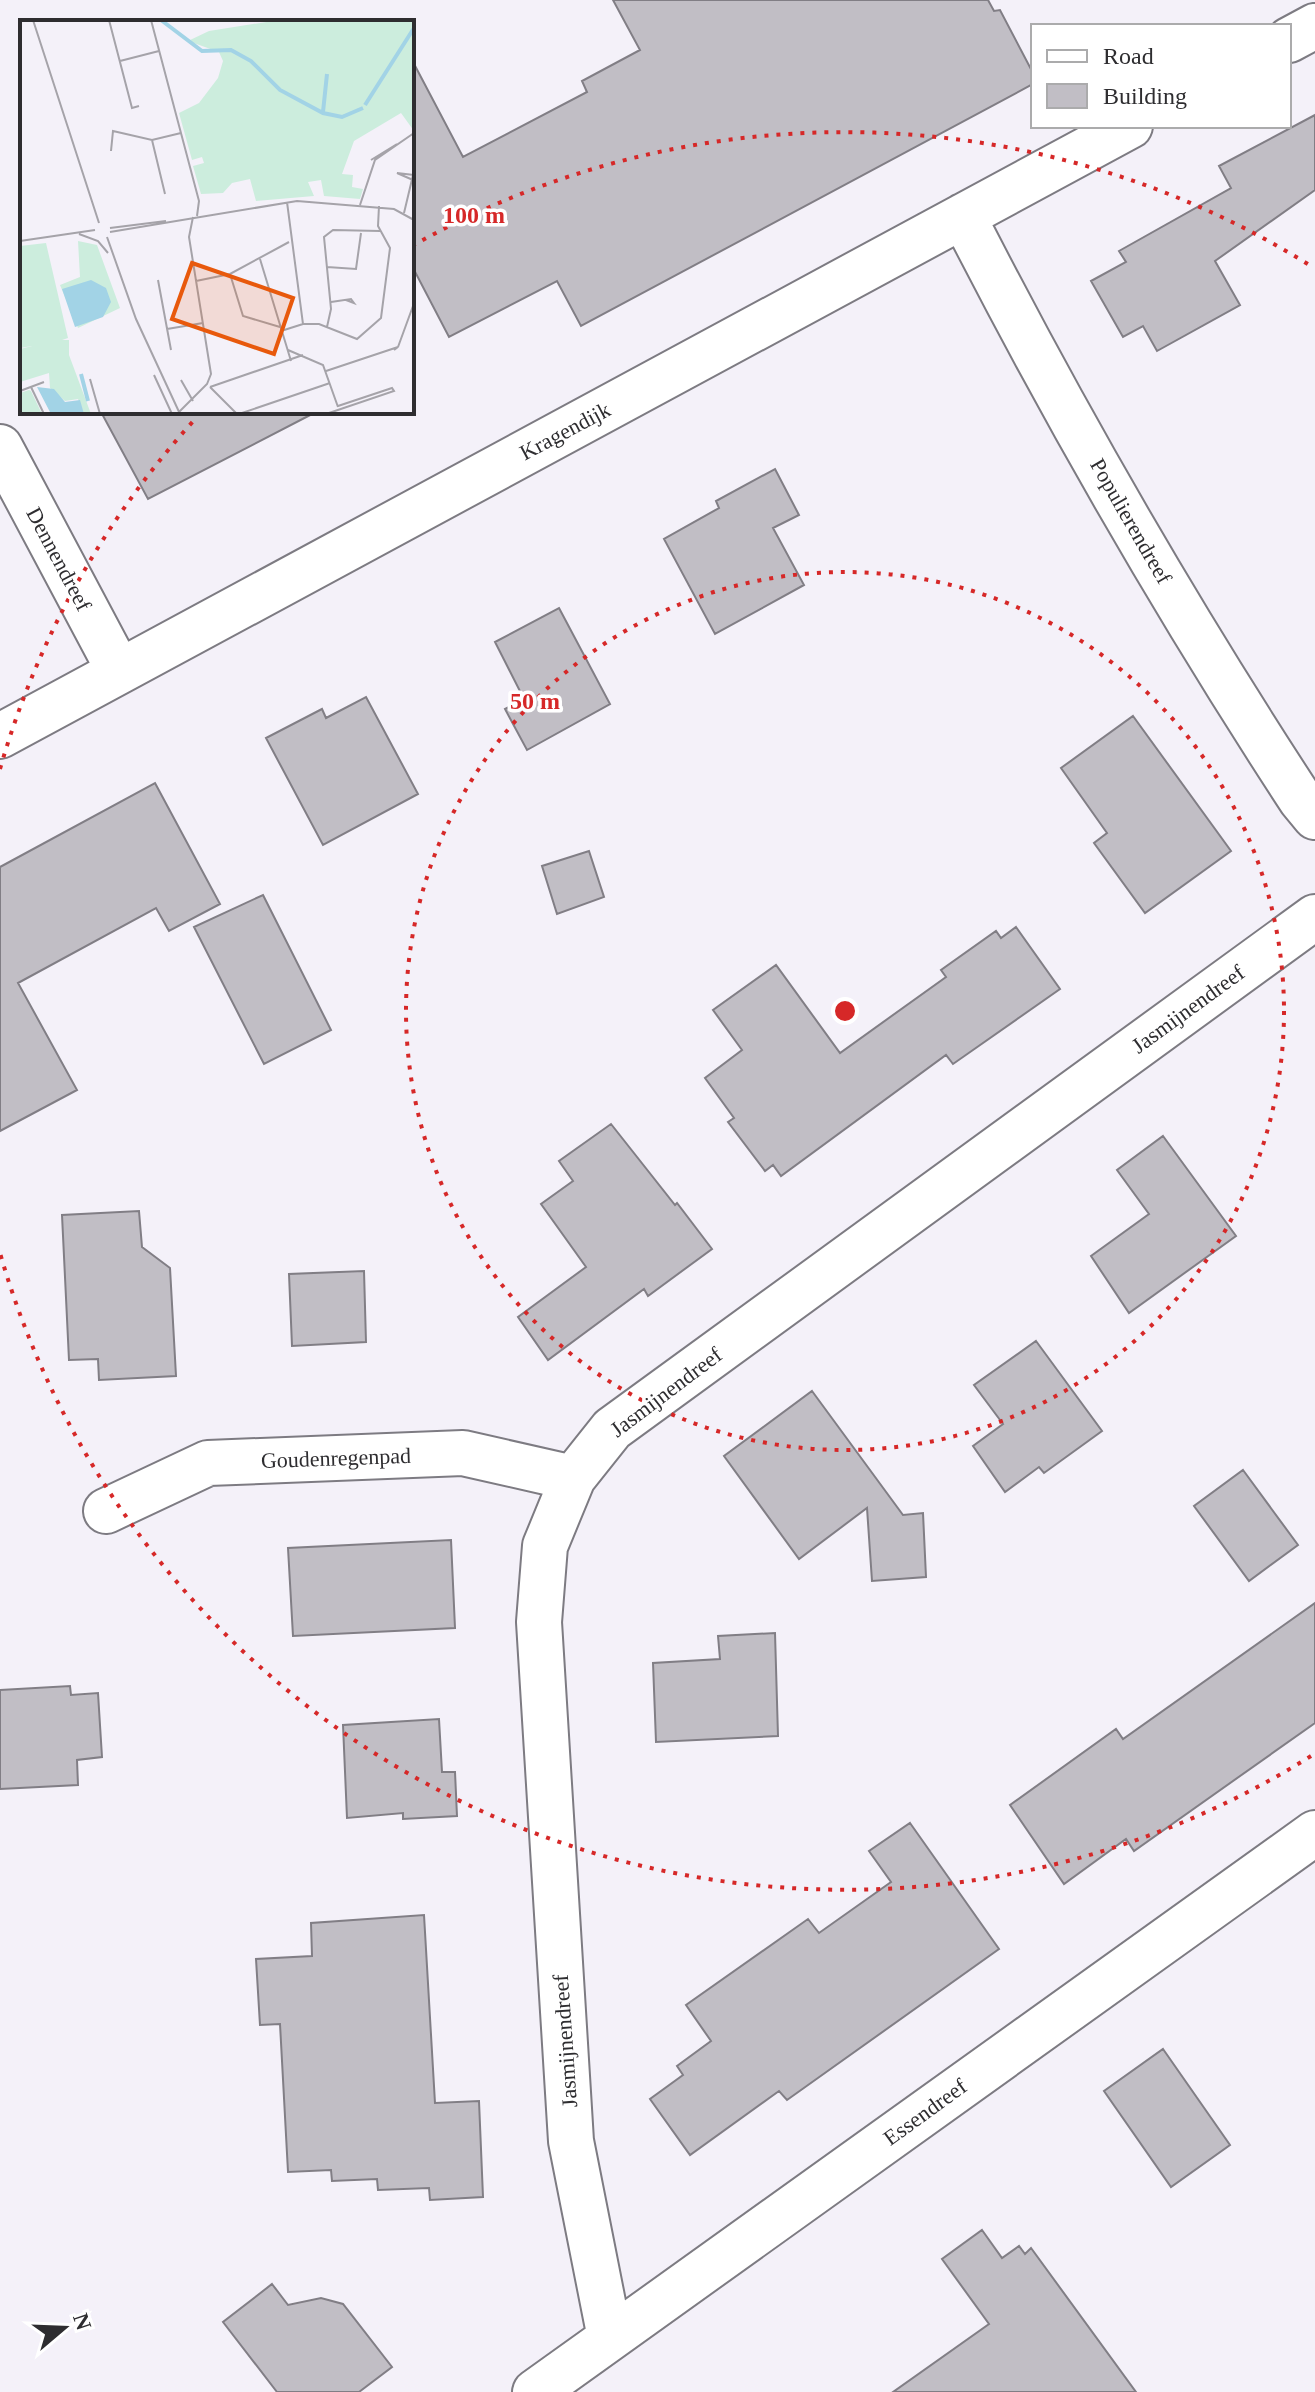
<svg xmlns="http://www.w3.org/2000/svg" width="1315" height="2392" viewBox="0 0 1315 2392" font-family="Georgia,serif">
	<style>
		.building { fill: #c1bec5; stroke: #817e85; stroke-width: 2 }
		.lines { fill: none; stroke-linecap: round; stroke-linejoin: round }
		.minor-casing { stroke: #7d7b82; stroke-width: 48 }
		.minor { stroke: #fff; stroke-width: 44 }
		.ring { fill: none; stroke: #d62828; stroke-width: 4; stroke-dasharray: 4 8 }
		.labels { text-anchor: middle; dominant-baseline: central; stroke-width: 7; stroke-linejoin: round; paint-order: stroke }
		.street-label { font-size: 22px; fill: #2e2d30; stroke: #fff }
		.inset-river { fill: none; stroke: #a2d3e6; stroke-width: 4 }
		.inset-road { fill: none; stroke: #a5a3a9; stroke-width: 2 }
		.view { fill: #e8590c; fill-opacity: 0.15; stroke: #e8590c; stroke-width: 4 }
		.inset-edge { fill: none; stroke: #2e2d30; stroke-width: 4 }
		.centre { fill: #d62828; stroke: #fff; stroke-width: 4 }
		.ring-label { font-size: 24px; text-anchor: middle; font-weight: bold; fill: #d62828; stroke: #fff; stroke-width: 7; stroke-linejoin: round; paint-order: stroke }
	</style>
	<rect width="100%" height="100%" fill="#f4f1f9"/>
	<path class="building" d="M613 0H988L994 11 1000 10 1033 73V84L581 326 557 281 449 337 412 266V60L463 157 587 92 582 81 640 50Z
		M1315 115V190L1215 261 1240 305 1157 351 1143 326 1123 337 1091 281 1126 262 1119 251 1231 188 1219 166Z
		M101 412H316L148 499Z
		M775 469 799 515 773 528 804 585 715 634 664 539 719 508 716 501Z
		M559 608 610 704 527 750 505 709 524 699 495 642Z
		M366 697 418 794 323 845 266 738 322 709 326 718Z
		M1133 716 1231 851 1145 913 1094 843 1107 833 1061 768Z
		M155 783 220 904 169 931 156 908 18 983 77 1090 0 1131V867Z
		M589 851 604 897 557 914 542 866Z
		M263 895 331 1030 264 1064 194 927Z
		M1016 927 1060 989 953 1064 946 1055 781 1176 773 1165 765 1171 728 1122 734 1118 705 1078 742 1050 713 1010 776 965 840 1053 946 977 941 970 996 931 1001 938Z
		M611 1124 675 1205 677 1203 712 1249 648 1296 644 1289 548 1360 518 1317 586 1267 541 1204 573 1181 559 1161Z
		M1163 1136 1236 1236 1129 1313 1091 1256 1149 1214 1117 1170Z
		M139 1211 142 1247 170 1268 176 1376 99 1380 98 1359 69 1360 62 1215Z
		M364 1271 366 1342 292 1346 289 1274Z
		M1036 1341 1102 1431 1044 1473 1039 1467 1005 1492 973 1446 1003 1424 974 1385Z
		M812 1391 903 1515 923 1513 926 1577 872 1581 867 1508 799 1559 724 1456Z
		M1243 1470 1298 1545 1249 1581 1194 1506Z
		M451 1540 455 1628 293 1636 288 1548Z
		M1315 1603V1723L1134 1851 1126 1839 1064 1884 1010 1805 1116 1729 1123 1739Z
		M775 1633 778 1736 656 1742 653 1663 720 1659 718 1636Z
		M70 1686 71 1695 98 1693 102 1757 77 1760 78 1785 0 1789V1690Z
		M439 1719 442 1772H455L457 1816 403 1819V1813L347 1818 343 1725Z
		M910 1823 999 1949 787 2100 779 2091 690 2155 650 2099 683 2075 677 2066 711 2041 686 2005 808 1919 819 1933 891 1882 869 1851Z
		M424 1915 435 2103 479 2101 483 2197 430 2200 429 2188 378 2190 377 2179 332 2181 331 2170 288 2172 280 2024 260 2025 256 1959 312 1956 311 1923Z
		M1163 2049 1230 2145 1171 2187 1104 2091Z
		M982 2230 1002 2258 1019 2246 1025 2254 1031 2248 1136 2392H893L989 2324 942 2259Z
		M272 2284 288 2305 321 2298 343 2304 392 2367 359 2392H277L223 2322Z"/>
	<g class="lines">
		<defs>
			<path id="minor" d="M1289 40 1315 26
				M963 216C1065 416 1178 612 1301 800L1315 817
				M0 447 119 671
				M0 736 1130 126
				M106 1511 208 1463 463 1453 573 1478
				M610 2338 571 2141 539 1622 545 1546 573 1478 612 1429 1315 917
				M535 2392 1315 1833"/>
		</defs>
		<use href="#minor" class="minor-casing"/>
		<use href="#minor" class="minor"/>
	</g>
	<g class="ring">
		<circle cx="845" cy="1011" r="439"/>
		<path d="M1311 1756A879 879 0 0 1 0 1253M0 769A879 879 0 0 1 197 417M412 246A879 879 0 0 1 1311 266"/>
	</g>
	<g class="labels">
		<g class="street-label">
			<text transform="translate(565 431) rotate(-28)">Kragendijk</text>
			<text transform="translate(1131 521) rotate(60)">Populierendreef</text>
			<text transform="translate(59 559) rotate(62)">Dennendreef</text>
			<text transform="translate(1188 1009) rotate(-36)">Jasmijnendreef</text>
			<text transform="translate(666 1392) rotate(-37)">Jasmijnendreef</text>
			<text transform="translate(336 1458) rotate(-2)">Goudenregenpad</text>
			<text transform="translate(565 2041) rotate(-94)">Jasmijnendreef</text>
			<text transform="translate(925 2112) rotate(-36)">Essendreef</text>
		</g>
	</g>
	<g transform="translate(20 20)">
		<rect width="394" height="394" fill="#f4f1f9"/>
		<path d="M259 0H394V111L381 93 334 121 322 154 333 155 332 167 343 169 340 179 304 176 301 160 288 162 294 176 236 181 230 159 212 163 203 173 181 174 173 146 184 143 182 137 172 140 159 93 179 83 198 58 203 41 199 32 168 21 189 11ZM58 221 77 225 100 288 58 308 40 265 60 257ZM26 223 48 318 42 320H49V335L71 394H64L58 379 45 381 30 368 29 353 0 362V329L12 326 0 328V226ZM9 370 11 371 22 394H0V373Z" fill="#cceddd"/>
		<path d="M71 260 86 268 91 282 83 297 55 307 42 269ZM17 367 34 369 45 382 60 380 64 394H31Z" fill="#a2d3e6"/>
		<path class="inset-river" d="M141 0 182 31 211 30 231 41 260 70 303 93 322 97 343 88M345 85 394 8M303 92 307 54M61 354 68 381"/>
		<path class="inset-road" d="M13 0 79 203M89 0 112 88 119 86M131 0 179 181 177 196M100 41 139 31M132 120 145 174M91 131 93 111 132 120 161 113M351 140 377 124M393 160 377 153 394 155M340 185 355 140 394 113M384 193 394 151M90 208 146 201M90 212 277 181 374 189 394 200M59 214 78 221 88 233M87 217 116 299 160 394M0 221 75 210M240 239 271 341M307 247 336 249 341 213M210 254 223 296 260 307M138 260 151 330M176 261 210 254 269 222M311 282 331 279 334 283 326 280M283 304H299L337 319 361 298 370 228 358 206 359 186M307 307 311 289 304 217 313 210 360 211M147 309 183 303M261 311 283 304 267 182M378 327 393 286M268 330 303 345 318 387M306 351 378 327 374 330M134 355 152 394M70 359 80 394M161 360 173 381M11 367 24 394M190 367 283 335M190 367 217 394M0 371 24 362M159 392 187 364 191 354 169 217 173 197M219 394 310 363M306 394 374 371 372 368 318 386"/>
		<path class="view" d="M172 243 273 278 254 334 152 299Z"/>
		<rect width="394" height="394" class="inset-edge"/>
	</g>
	<circle cx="845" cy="1011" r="12" class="centre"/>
	<g class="ring-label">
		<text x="474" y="223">100 m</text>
		<text x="535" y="709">50 m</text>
	</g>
	<rect x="1031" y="24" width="260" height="104" fill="#ffffff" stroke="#ababac" stroke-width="2"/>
	<rect x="1047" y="50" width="40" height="12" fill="#ffffff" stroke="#ababac" stroke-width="2"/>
	<text x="1103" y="64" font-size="24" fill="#2e2d30">Road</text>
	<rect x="1047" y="84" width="40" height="24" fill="#c1bec5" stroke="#ababac" stroke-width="2"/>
	<text x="1103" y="104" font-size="24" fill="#2e2d30">Building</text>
	<g transform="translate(64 2328) rotate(71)" stroke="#ffffff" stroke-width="6" paint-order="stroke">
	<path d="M0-6L14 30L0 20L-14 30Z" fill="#2e2d30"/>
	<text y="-12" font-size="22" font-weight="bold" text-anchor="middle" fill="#2e2d30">N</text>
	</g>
</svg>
